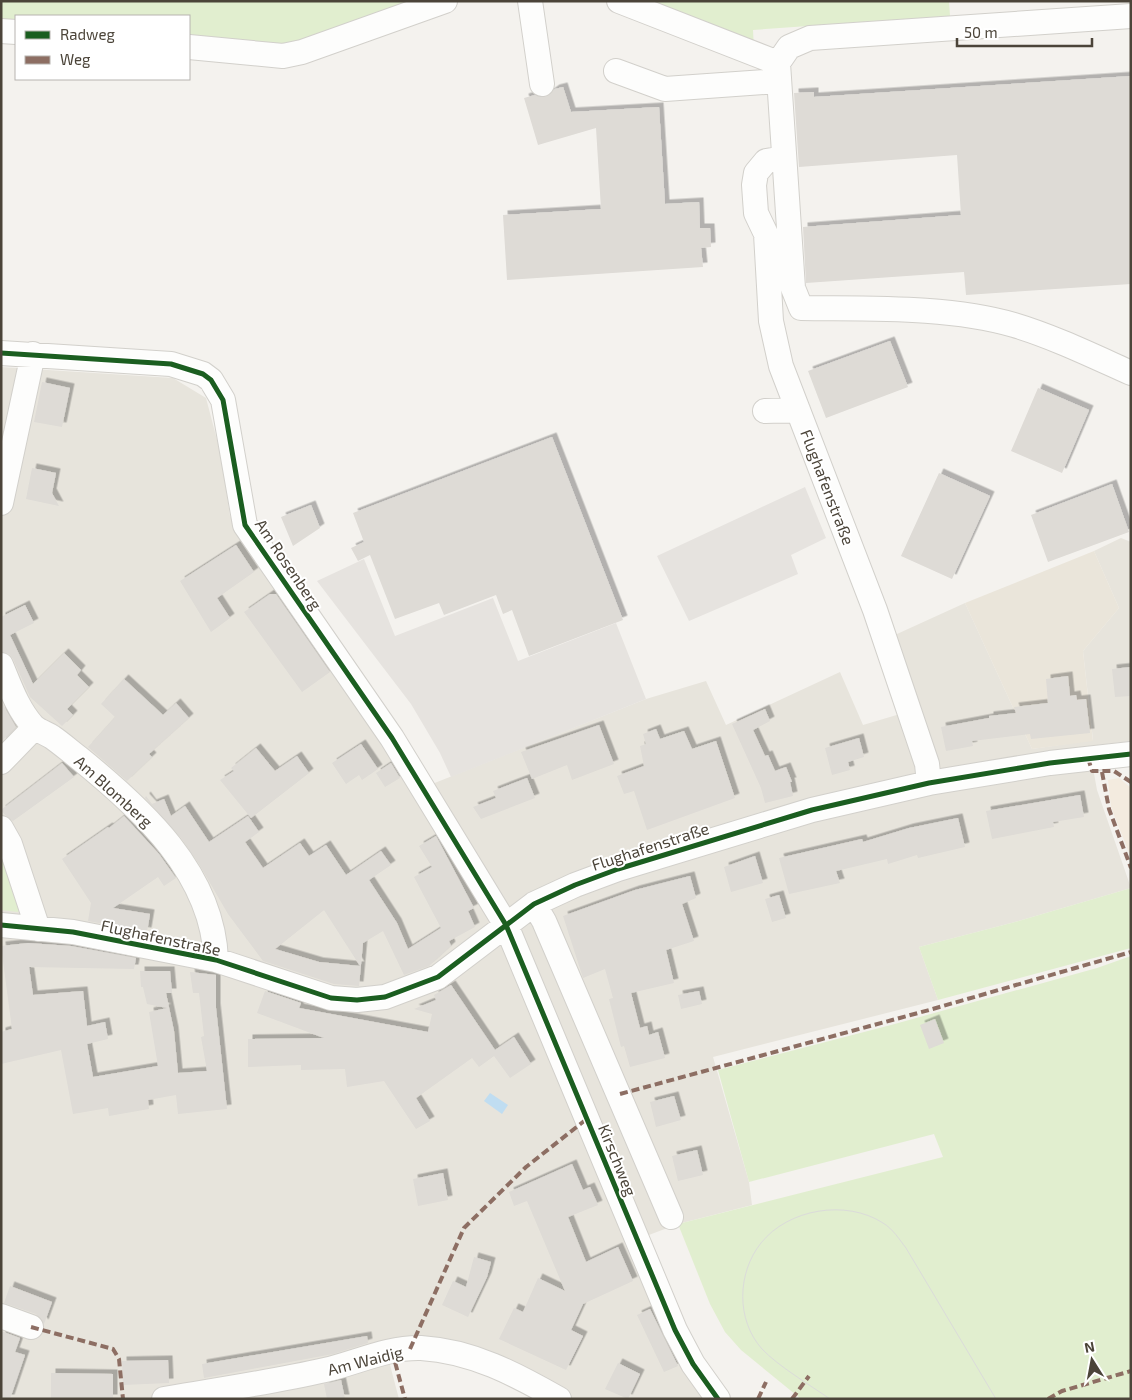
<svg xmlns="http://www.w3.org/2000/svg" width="1132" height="1400" viewBox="0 0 1132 1400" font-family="'Exo 2',sans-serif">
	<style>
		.residential { fill: #e7e4dc }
		.commercial { fill: #f3ebdf }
		.education { fill: #eae5da }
		.green { fill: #e1eecf }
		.parking { fill: #e6e3df }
		.water { fill: #c0ddf1 }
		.building { fill: #dedbd6; fill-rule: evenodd; filter: url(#shadow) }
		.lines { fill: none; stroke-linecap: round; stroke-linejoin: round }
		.minor-casing { stroke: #d2d0cb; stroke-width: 26 }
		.minor { stroke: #fdfdfc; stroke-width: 24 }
		.tram { stroke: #dbdbda; stroke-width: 1 }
		.quiet { stroke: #8d6e63; stroke-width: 4; stroke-dasharray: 8 4; stroke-linecap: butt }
		.cycleway-casing { stroke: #fff; stroke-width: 8 }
		.cycleway { stroke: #1b5e20; stroke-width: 5 }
		.labels { text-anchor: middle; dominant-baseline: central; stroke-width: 4; stroke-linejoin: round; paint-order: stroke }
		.street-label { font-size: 16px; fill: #4b4439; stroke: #fff }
	</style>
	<defs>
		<filter id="shadow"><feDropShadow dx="4.5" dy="-4.5" stdDeviation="0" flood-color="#0004"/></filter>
	</defs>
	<rect width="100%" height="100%" fill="#f4f2ee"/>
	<path class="residential" d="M1 367 173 378 206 398 221 455 230 516 417 790 646 699 706 681 726 725 840 672 863 725 900 714 897 634 965 603 1032 749 1093 740 1083 651 1119 608 1094 551 1121 538 1131 542V741L1089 746 1097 790 1131 888 1015 922 919 947 938 1000 713 1057 749 1182 752 1205 678 1224 625 1244 681 1363 705 1399H573L507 1363 385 1346 399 1399H1Z"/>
	<path class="commercial" d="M1119 778 1131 788V858L1111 807 1108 780Z"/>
	<path class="education" d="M1094 551 1119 608 1083 651 1093 741 1032 749 965 603Z"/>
	<path class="green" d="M1 1H425L296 46 189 40V16H16V26L1 25Z
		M642 1H949L950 16 753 30 754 49Z
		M1 843 21 908 18 912 1 910Z
		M1131 888V948L938 1000 919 947 1015 922Z
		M1131 956V1399H801L741 1350 725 1332 710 1304 678 1224 943 1157 934 1134 749 1182 718 1070 891 1025 1097 968Z"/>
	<path class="parking" d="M805 487 826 538 791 555 798 574 689 621 657 556Z
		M364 559 395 636 493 598 518 661 616 623 646 699 451 777 440 753 411 704 317 581Z"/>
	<path class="water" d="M490 1093 508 1105 502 1114 484 1101Z"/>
	<path class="building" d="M1131 76V284L966 295 964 272 806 283 803 227 961 215 957 155 799 167 794 93 814 92V97Z
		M563 87 571 112 659 107 665 204 699 202 700 228H710L711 247 701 248 703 267 507 280 503 215 601 209 596 128 538 145 524 98 535 95 544 97 555 89Z
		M890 341 908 387 826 418 808 371Z
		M42 382 70 388 62 427 34 422Z
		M1038 388 1089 410 1062 473 1011 451Z
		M552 437 623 620 529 656 512 610 503 614 496 595 444 615 439 603 395 619 370 555 358 561 351 548 364 542 353 513Z
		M32 468 56 473 52 493 59 506 26 499Z
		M939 473 990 496 952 579 901 556Z
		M1112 484 1129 532 1048 562 1031 515Z
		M311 505 320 528 293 546 281 517Z
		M236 545 254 572 217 598 230 618 211 632 180 581Z
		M270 594H276L330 672 302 692 244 612Z
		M25 605 34 623 10 635 33 684 64 653 81 670 77 675 89 687 67 709 73 715 62 726 30 697 13 659 9 654 1 652V617Z
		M1131 667V696L1115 697 1112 669Z
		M1068 676 1070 696 1076 695 1077 700 1086 699 1090 733 1031 739 1030 734 972 741 973 746 946 751 941 727 989 718V716L1016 713 1014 707 1048 703 1046 679Z
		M124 679 163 715 176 703 189 718 149 754 152 757 127 781 88 747 115 717 101 704Z
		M1 701 16 727 1 742Z
		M765 709 770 721 753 730 765 756 768 755 775 771 786 767 792 782H790L793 796 765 803 761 788 732 724Z
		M599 725 614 764 572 780 567 765 532 779 521 752Z
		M656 729 660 739 684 731 692 749 716 741 735 798 647 830 634 791 624 794 617 776 644 766 640 746 646 744 643 734Z
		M859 738 864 757 848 762 850 770 832 775 825 748Z
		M361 744 378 769 362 780 359 775 346 784 332 763Z
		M256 748 275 771 297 756 309 773 251 818 220 780 234 771 231 768Z
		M62 763 74 777 13 821 5 815 1 810Z
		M391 763 400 778 385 787 376 773Z
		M527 778 535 798 481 819 473 807 496 798 493 791Z
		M1080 795 1084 817 1053 822 1054 827 992 839 986 811Z
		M146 796 152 804 164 799 171 816 185 806 209 842 248 816 259 832 245 842 263 868 300 843 309 856 326 845 346 875 381 851 391 865 369 880 397 923 408 949 441 928 414 877 432 867 419 846 436 836 474 908 468 911 475 927 449 941 451 946 429 966 404 975 383 931 363 943 359 986 334 984 263 961 228 914 199 864 181 838 145 798ZM324 910 360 966 319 962 275 949Z
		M124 816 159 854 176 878 164 886 158 877 113 908 150 914 147 932 88 921 91 903 62 859 108 827 109 828Z
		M958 818 965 847 918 858 917 855 888 864 887 859 836 871 840 883 789 894 779 858 862 839 863 842 909 828Z
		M755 856 763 883 731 892 724 867Z
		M690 876 696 898 682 904 694 941 666 950 674 983 631 993 640 1028 647 1026 649 1035 658 1032 665 1058 630 1067 624 1046 621 1047 609 999 613 998 605 969 583 978 563 916 635 890Z
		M779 895 786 918 772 922 765 899Z
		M28 943 71 946 136 958 134 969 29 967 33 995 83 991 87 1026 105 1022 108 1039 87 1044 93 1077 158 1066 149 1012 167 1008 147 1004 143 987H141L140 971H170L172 993H166L174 1031 178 1073 207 1071 201 1037 204 1036 199 993H193L190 972 216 975V1008L227 1109 178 1114 176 1095 148 1100 149 1109 109 1116 108 1108 73 1114 61 1050 1 1064V1032L12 1029 1 946Z
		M451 985 495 1050 514 1037 531 1064 510 1078 494 1056 479 1067 472 1058 416 1098 430 1121 416 1129 384 1081 347 1087 345 1069 301 1070V1065L248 1067V1039L324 1038 257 1013 265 991 301 1003 299 1008 428 1032 432 1014 414 1009 436 1000 434 995Z
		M699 991 702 1004 681 1009 678 995Z
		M935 1019 944 1043 929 1049 920 1025Z
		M674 1096 681 1120 656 1127 650 1102Z
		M697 1150 703 1175 678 1181 672 1156Z
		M572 1164 583 1190 590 1187 598 1205 568 1217 586 1262 618 1247 633 1281 583 1304 571 1330 583 1336 566 1370 499 1339 514 1308 523 1312 538 1278 565 1291 527 1201 514 1206 509 1192Z
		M443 1173 448 1200 418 1206 413 1179Z
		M474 1257 491 1262 487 1277 468 1317 442 1305 453 1281 466 1287Z
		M10 1286 52 1302 44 1324 36 1314 4 1303Z
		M650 1309 678 1366 664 1372 637 1315Z
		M1 1331 20 1338 15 1352 25 1355 10 1399H1Z
		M367 1336 368 1343 333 1354 204 1378 202 1364Z
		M168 1360 169 1383 123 1385 122 1361Z
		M618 1363 640 1374 628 1399 605 1389Z
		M51 1373 113 1374V1399H51Z
		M341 1380 345 1399H327L324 1384Z"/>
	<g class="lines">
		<defs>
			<path id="minor" d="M530 1 542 84
				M619 1 778 63
				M1131 16 810 38 789 47 778 63 793 288 801 308C869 309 949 306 1014 325 1054 337 1093 356 1131 373
				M1 31 16 32
				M189 47 283 56 302 52 445 1
				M616 71 665 89 779 81
				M784 158 766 161 756 173 754 185 756 213 766 234 771 321 781 366 875 610 927 764 929 783
				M1 353 171 364 203 374 211 380 223 400 245 525 392 738 506 925 675 1330 693 1364 718 1399
				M765 411 798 410
				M1 503 33 354
				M1 665C10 686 17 708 33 726 38 731 46 733 52 737 62 744 70 751 79 758 142 809 213 873 216 960
				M1 762 34 728
				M1 828 10 844 38 929
				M534 904 544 921 671 1217
				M1 925 73 932 216 960 331 998 357 1000 385 997 438 977 534 904 575 885 618 869 812 810 929 783 1050 763 1131 754
				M1 1316 31 1327
				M164 1399C218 1390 272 1382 325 1370 356 1363 388 1347 421 1348 472 1351 515 1374 559 1399"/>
		</defs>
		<use href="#minor" class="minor-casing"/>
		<use href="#minor" class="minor"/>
		<path class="tram" d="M830 1399C810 1385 778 1366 762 1349 736 1320 737 1273 761 1243 788 1209 846 1199 883 1223 893 1229 899 1239 906 1248L996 1399"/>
		<path class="quiet" d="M1088 758 1092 771H1114L1131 782
			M1102 772 1109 809 1131 868
			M620 1094 929 1010 1131 952
			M31 1327 113 1349 119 1359 123 1399
			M410 1349 464 1228 526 1167 588 1118
			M392 1351 405 1399
			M758 1399 766 1382
			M792 1399 809 1376
			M1048 1399 1062 1391 1131 1371"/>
		<defs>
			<path id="cycleway" d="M1 353 171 364 203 374 211 380 223 400 245 525 392 738 506 925 675 1330 693 1364 718 1399
				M1 925 73 932 216 960 331 998 357 1000 385 997 438 977 534 904 575 885 618 869 812 810 929 783 1050 763 1131 754"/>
		</defs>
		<use href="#cycleway" class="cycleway-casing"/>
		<use href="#cycleway" class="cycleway"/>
	</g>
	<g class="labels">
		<g class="street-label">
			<text transform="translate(828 487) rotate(69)">Flughafenstraße</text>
			<text transform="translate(289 564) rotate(56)">Am Rosenberg</text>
			<text transform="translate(114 791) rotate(42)">Am Blomberg</text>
			<text transform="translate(650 846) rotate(-18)">Flughafenstraße</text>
			<text transform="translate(161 937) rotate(12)">Flughafenstraße</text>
			<text transform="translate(618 1160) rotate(68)">Kirschweg</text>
			<text transform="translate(365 1360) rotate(-14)">Am Waidig</text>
		</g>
	</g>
	<rect width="1132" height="1400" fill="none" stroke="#4b4439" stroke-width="5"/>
	<rect x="15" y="15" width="175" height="65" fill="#ffffff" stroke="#b7b4b0"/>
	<rect x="25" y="31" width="25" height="8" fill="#1b5e20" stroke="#b7b4b0"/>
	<text x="60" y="40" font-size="15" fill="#4b4439">Radweg</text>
	<rect x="25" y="56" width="25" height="8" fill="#8d6e63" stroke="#b7b4b0"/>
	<text x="60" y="65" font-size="15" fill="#4b4439">Weg</text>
	<g transform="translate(1092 1360) rotate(349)" stroke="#ffffff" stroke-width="4" paint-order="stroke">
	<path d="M0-4L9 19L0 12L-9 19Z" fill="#4b4439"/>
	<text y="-8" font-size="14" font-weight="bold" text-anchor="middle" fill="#4b4439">N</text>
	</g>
	<path d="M957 38v8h135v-8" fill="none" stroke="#4b4439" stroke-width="2.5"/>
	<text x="964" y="38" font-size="15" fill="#4b4439" stroke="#ffffff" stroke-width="4" paint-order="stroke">50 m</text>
</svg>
